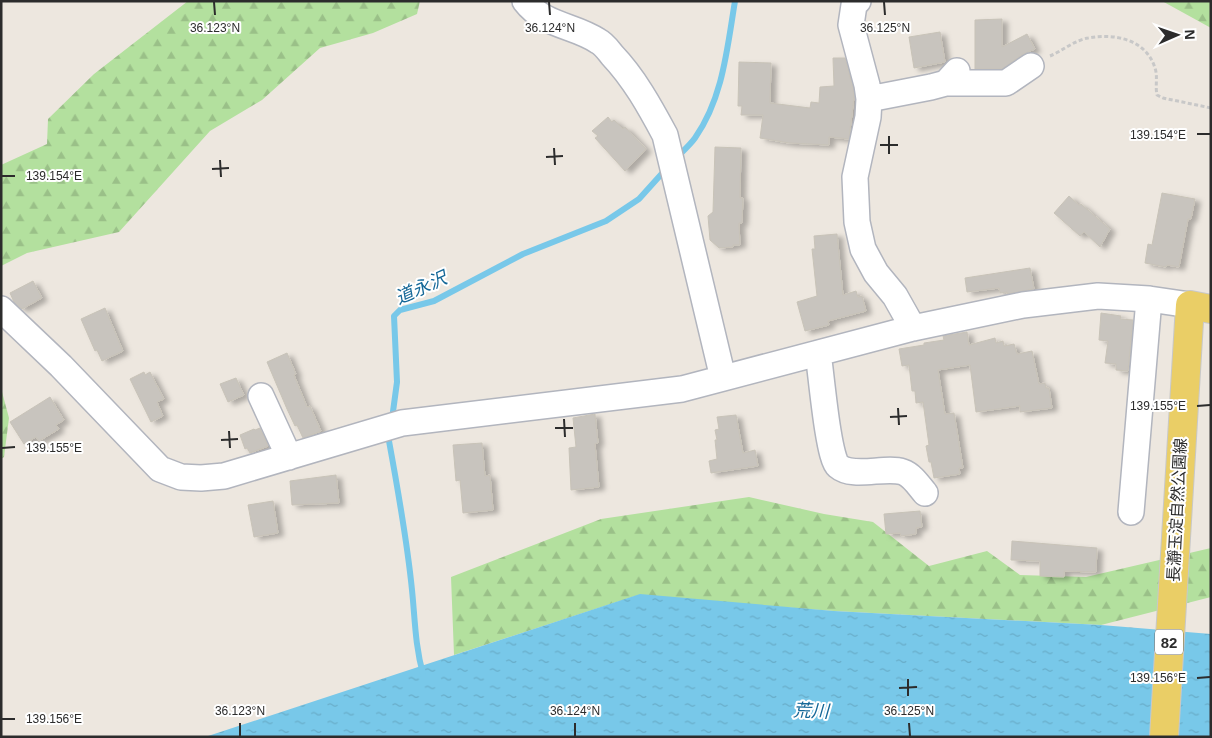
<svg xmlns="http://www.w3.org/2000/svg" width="1212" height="738" viewBox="0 0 1212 738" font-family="Arial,'Noto Sans JP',sans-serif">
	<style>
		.forest { fill: url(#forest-firs) }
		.water { fill: url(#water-ripples) }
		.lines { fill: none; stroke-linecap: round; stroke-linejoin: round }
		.stream { stroke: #78c8e9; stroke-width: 6 }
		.building { fill: #c8c4be; stroke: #c8c3b8; filter: url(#shadow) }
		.minor-casing { stroke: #b2b5be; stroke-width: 28 }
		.major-casing { stroke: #c8c8c8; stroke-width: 30 }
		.path { stroke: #c8c8c8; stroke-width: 3; stroke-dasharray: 4 2.5; stroke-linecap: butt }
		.minor { stroke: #fff; stroke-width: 25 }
		.major { stroke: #eace66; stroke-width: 28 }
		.ticks { fill: none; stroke: #2c2c2c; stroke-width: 2 }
		.labels { text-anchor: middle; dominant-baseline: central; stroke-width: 4; stroke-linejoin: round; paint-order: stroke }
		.shield { fill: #fff; stroke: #6b6b6b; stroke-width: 1 }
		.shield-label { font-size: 15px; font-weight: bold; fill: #2c2c2c }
		.street-label { font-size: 16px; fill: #2c2c2c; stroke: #fff }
		.water-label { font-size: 18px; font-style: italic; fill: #146797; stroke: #fff }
		.ticks-label { font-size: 12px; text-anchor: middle; fill: #2c2c2c; stroke: #fff; stroke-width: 4; stroke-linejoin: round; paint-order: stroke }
	</style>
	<defs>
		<pattern id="forest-firs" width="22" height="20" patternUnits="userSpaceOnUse" patternTransform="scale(1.25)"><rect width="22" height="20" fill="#b3e09e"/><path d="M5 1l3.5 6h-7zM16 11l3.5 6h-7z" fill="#9ac088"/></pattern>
		<pattern id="water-ripples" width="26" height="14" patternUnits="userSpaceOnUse" patternTransform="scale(1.25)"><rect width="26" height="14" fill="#78c8e9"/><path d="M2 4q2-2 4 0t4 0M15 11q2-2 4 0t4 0" fill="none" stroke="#68acc8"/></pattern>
		<filter id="shadow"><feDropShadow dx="5.5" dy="3" stdDeviation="2.5" flood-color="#0004"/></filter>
	</defs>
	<rect width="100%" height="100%" fill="#ede7df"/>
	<path class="forest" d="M188 1H420L417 14 373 33 320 48 262 100 210 131 119 232 27 253 1 266V165L47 144 48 119 94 74Z
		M1162 1H1211V28Z
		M1 388 9 418 4 457 1 459Z
		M749 497 824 514 873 522 929 566 987 551 1020 575 1086 577 1211 548V597L1101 625 834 611 635 596 454 655 451 577 601 519Z"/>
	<path class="water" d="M640 594 834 611 1101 625 1211 634V737H205Z"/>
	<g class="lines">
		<path class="stream" d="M676 158C682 152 690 145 695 138 723 98 727 49 735 1
			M392 419 397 382 394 316 400 310 434 301 523 254 606 221 639 199 666 169
			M390 432 389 441C398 490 407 540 412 590 415 619 415 645 423 674"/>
	</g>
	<path class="building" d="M1002 19V47L1027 34 1035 49 1023 54 1002 69H975V20Z
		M940 32 945 62 914 68 909 37Z
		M833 58H845L853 88 854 97 849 139 829 137V145L789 143 760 138 763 115H741L742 106H738L739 62 771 63 770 103 810 108 811 102 819 103 820 87 834 86Z
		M608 117 612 122 614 120 623 129 625 127 646 149 625 171 595 138 598 136 592 131Z
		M715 147 741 148 740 198H743L742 223H739L740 245H733V247L719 248 710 240 708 216 713 212Z
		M1162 193 1195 199 1191 219H1188L1179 267 1167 265 1166 267 1145 263 1148 244 1152 245Z
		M1069 196 1079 205 1081 204 1110 229 1100 247 1084 232 1080 236 1054 213Z
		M837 234 843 295 856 291 858 297 862 296 866 311 828 321 829 325 805 331 797 302 817 296 812 249H815L814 236Z
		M1030 268 1034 289 1007 294V292L1000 293 999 288 967 292 965 278Z
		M33 281 42 298 22 309 14 302 10 293Z
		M105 308 123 351 102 361 97 350 95 351 81 319Z
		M1101 313 1121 316 1120 319 1133 320 1128 371 1116 370V364L1105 363 1108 341 1099 340Z
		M967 332 969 345 995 338 996 343 1003 341 1004 346 1014 344 1017 354 1032 351 1039 384 1045 383 1046 388H1049L1052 408 1020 412V406L976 412 970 365 938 370 945 414 954 413 963 468H959L960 474 934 478 931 462H929L926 446 929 445 923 402 916 403 915 391H912L909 365 902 366 899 349 924 345V343L944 340 943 336Z
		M287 353 296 374 294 375 307 407 310 406 321 431 303 438 297 425 295 426 287 409 267 362Z
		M144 372 145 375 150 372 164 399 157 402 163 416 151 422 130 379Z
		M236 378 244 395 228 402 220 384Z
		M50 397 64 420 56 425 59 429 39 441 36 437 24 444 10 422Z
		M595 414 598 443 595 444 599 487 571 490 569 448 576 447 573 418Z
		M736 415 743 453 755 450 758 466 711 473 709 461 717 459 715 440H717L715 430 719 429 717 417Z
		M260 428 268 446 250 453 247 448 245 449 240 435 254 429 255 430Z
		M482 443 485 476 490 475 493 510 463 513 460 480 456 481 453 445Z
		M336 475 339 503 292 505 290 481Z
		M273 501 278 533 254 537 248 505Z
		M920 511 922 527 916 528V534L901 536 900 533 886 534 884 514Z
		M1012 541 1097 548 1096 572 1064 571V577L1040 576V561L1011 560Z"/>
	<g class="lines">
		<defs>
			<path id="minor" d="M525 1C544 26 574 25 598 41 604 44 608 50 612 55 634 78 650 107 665 135L723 378
				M858 1 854 5 851 25 867 85 869 99 868 117 855 177 857 222 863 249 876 273 895 296 913 328
				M946 83H1006L1031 66
				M869 99 931 87 946 83 957 71
				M1 309 61 366 160 469 181 477 201 478 224 476 402 423 682 389 913 328 1023 305 1098 296 1149 299 1190 305
				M818 353C821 371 828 458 838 466 853 479 885 466 903 472 912 475 919 486 925 493
				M261 396 289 457
				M1131 512 1149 299"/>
			<path id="major" d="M1164 737 1190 305 1211 309"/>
		</defs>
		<use href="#minor" class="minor-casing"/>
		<use href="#major" class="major-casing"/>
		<path class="path" d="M1050 56C1062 51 1075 40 1088 38 1114 33 1146 39 1155 68 1158 77 1155 86 1157 95L1163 98 1211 108"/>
		<use href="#minor" class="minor"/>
		<use href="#major" class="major"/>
	</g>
	<path class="ticks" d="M214 2 215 15M549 2 550 15M884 2 885 15M1197 134H1210M889 136V154M880 145H898M554 148 555 165M546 157 563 156M220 160 221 177M212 169 229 168M2 176H15M1197 406 1210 405M898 408 899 425M890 417 907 416M564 419 565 437M555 428H573M229 431 230 448M221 440 238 439M2 448 15 447M1197 678 1210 677M908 679V696M899 688 917 687M2 719H15M240 723V736M575 723V736M909 723 910 736"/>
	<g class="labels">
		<rect class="shield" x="1155" y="629.5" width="28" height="25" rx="4"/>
		<g class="shield-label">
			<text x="1169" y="642">82</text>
		</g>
		<g class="street-label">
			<text transform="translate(1177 510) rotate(-87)">長瀞玉淀自然公園線</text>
		</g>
		<g class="water-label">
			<text transform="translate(421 288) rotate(-24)">道永沢</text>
			<text transform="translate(811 711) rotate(2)">荒川</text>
		</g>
	</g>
	<g class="ticks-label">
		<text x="215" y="32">36.123°N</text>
		<text x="550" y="32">36.124°N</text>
		<text x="885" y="32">36.125°N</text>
		<text x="1158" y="139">139.154°E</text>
		<text x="54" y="180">139.154°E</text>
		<text x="1158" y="410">139.155°E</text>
		<text x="54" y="452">139.155°E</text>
		<text x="1158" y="682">139.156°E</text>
		<text x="240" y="715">36.123°N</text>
		<text x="575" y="715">36.124°N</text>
		<text x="909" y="715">36.125°N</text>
		<text x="54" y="723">139.156°E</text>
	</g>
	<rect width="1212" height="738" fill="none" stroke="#2c2c2c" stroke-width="5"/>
	<g transform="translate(1177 35) rotate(88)" stroke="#ffffff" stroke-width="4" paint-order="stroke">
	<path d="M0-4L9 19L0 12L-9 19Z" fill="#2c2c2c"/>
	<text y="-8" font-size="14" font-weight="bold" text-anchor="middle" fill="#2c2c2c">N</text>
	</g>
</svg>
